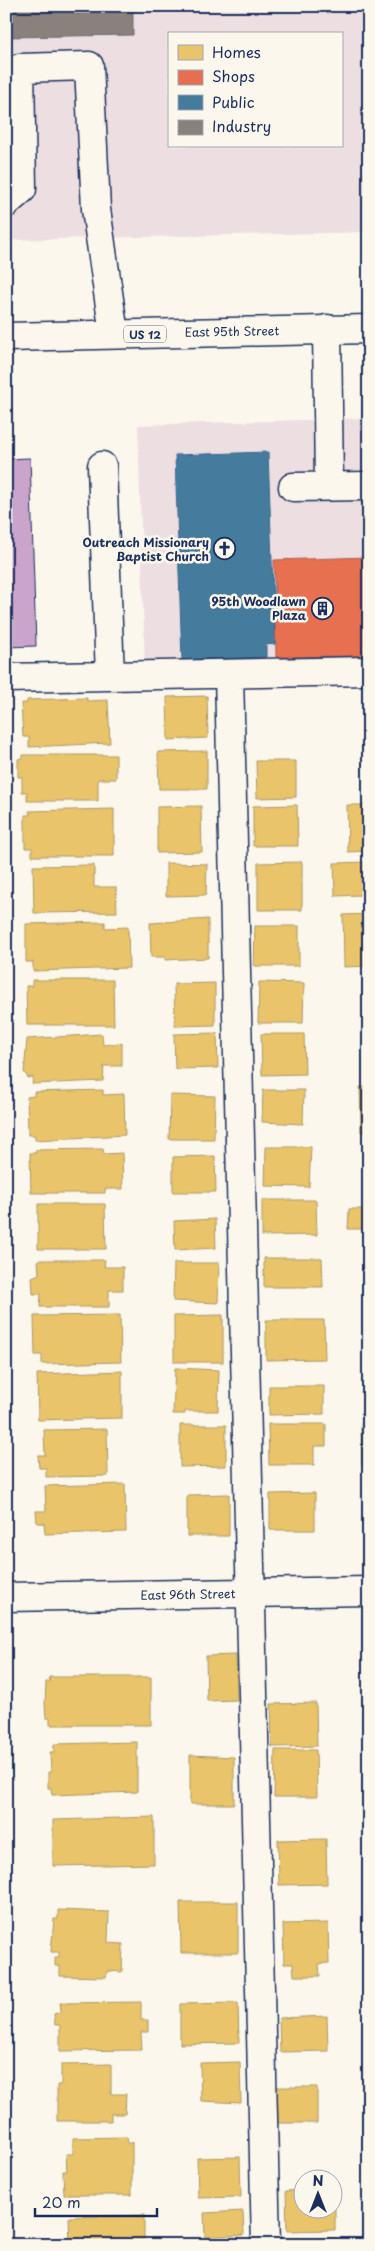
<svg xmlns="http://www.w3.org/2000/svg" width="375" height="2251" viewBox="0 0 375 2251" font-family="'Playpen Sans',sans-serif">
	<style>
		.built { fill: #eddee2; fill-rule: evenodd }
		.homes { fill: #e9c46a; stroke: #ab9766 }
		.shops { fill: #e76f51; stroke: #aa5c55 }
		.public { fill: #457b9d; stroke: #38648a }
		.industry { fill: #8a817c; stroke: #696873 }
		.building { fill: #cba4cb; stroke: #1b2f5e }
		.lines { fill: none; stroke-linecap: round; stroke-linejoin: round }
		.minor-casing { stroke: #1b2f5e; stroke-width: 31 }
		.major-casing { stroke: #1b2f5e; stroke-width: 31 }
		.minor { stroke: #fbf7ec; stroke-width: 28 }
		.major { stroke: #fbf7ec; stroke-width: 28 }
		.labels { text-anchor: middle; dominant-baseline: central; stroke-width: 5; stroke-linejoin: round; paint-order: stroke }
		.shield { fill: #fbf7ec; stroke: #5e6b89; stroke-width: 1 }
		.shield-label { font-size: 11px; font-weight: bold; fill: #1b2f5e }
		.street-label { font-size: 12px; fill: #1b2f5e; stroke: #fbf7ec }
		.poi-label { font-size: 12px; font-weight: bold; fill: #1b2f5e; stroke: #fbf7ec; text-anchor: end }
	</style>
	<rect width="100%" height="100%" fill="#fbf7ec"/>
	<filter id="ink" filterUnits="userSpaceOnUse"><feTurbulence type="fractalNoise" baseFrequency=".02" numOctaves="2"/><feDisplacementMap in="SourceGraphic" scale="10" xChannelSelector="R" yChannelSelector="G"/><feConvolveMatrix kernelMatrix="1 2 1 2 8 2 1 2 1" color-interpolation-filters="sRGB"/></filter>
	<g filter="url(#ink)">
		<path class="built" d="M6 6H369V232L6 240ZM169 34H341V146H169Z
			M369 418V662L145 669 138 425Z"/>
		<path class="homes" d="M207 696 208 738 168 740 167 697Z
			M87 698V701L108 700 110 743 29 747V737H23L21 703H27V700Z
			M207 751V789H159L158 752Z
			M23 755H116V779H98V801H27V792H22V777H18V759L23 758Z
			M256 761H296V797L257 798Z
			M297 805 298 846H253V806Z
			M347 805H369V851L348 852Z
			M201 806 202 852 157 853V807Z
			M114 809V856H32V848H25V815H30L29 811Z
			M302 862V910H258V863Z
			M369 862V907L363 908V895L335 896 334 863Z
			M166 863 207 864 206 895 166 896Z
			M94 865V887H116L117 912 34 913 33 866Z
			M369 914V966L344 967 343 915Z
			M208 919V958L165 960V957H151L150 923Z
			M105 922V928L128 927 129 968 33 971V962H26V924Z
			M255 926H299V966H254Z
			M32 980H113L114 1025H27L26 986H32Z
			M259 982 304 983 303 1023H258Z
			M215 983V1025L175 1026 174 984Z
			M217 1033 218 1068 175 1069 174 1034Z
			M102 1034 103 1045 122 1043V1066H104L103 1081 32 1084 33 1077 28 1078 24 1072 27 1039Z
			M261 1034H304L305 1074 262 1075Z
			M360 1087H369V1132H361Z
			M103 1090V1095L124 1094 125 1135 35 1140V1135H28L27 1097 34 1096V1092Z
			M263 1090H304L303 1124 262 1122Z
			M170 1095 215 1096 214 1139H169Z
			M365 1143H369V1186H365Z
			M266 1147H311L309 1187 265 1186Z
			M103 1149 104 1154 122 1153 123 1189H105V1193H31L30 1153H36V1150Z
			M215 1156 216 1192H173V1157Z
			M367 1198H369V1245H364V1229H348L349 1209H366Z
			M262 1200H316L317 1235 262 1236Z
			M38 1204H105L106 1249H38Z
			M215 1219 216 1248 175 1250 174 1221Z
			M264 1258H322L323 1287H264Z
			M38 1260H105L104 1267H123V1290H109V1307H40L41 1294H33L32 1277 39 1274Z
			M174 1263H219L218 1303 173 1301Z
			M120 1315 121 1362 42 1364V1355H35L34 1316Z
			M223 1315V1362H174V1316Z
			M266 1320H324L325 1359 266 1360Z
			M175 1368 219 1370 218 1411H185V1414H173Z
			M122 1371V1418L38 1420 37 1374Z
			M269 1386H324V1414L269 1415Z
			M268 1424H326V1446H314V1465H269Z
			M361 1424H369V1466H362Z
			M180 1425H226V1466L180 1467Z
			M107 1429 108 1476 46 1477V1468H39L38 1455H45L44 1430Z
			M125 1484 126 1532 45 1534 44 1523H37L36 1511H46L45 1486Z
			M315 1493V1530H270V1494Z
			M229 1494V1536H187V1495Z
			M236 1655 237 1700 207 1701 206 1656Z
			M49 1677H151V1725H50V1718H46L45 1704 46 1682H50Z
			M316 1703 317 1746 272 1747 271 1704Z
			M137 1742V1792L52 1795 51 1788H48V1772H51L50 1752H54V1744Z
			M275 1750H316L317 1797H274Z
			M190 1755 234 1757V1804H190Z
			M154 1817V1864L53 1866V1820Z
			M326 1839 327 1884 279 1885 278 1840Z
			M180 1902H238V1953H181Z
			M58 1910 109 1912 108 1943 123 1944 122 1972 107 1971 106 1977 60 1976V1966H55V1957H59V1952H51L54 1919H58Z
			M328 1923 329 1963 319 1964 320 1976H294L293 1964H284L283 1924Z
			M141 2002V2020H148V2032H141L142 2050 60 2051V2025H55L54 2014 61 2012 60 2003Z
			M238 2003 239 2043 180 2044V2004Z
			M327 2016 328 2051 280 2052 279 2018Z
			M240 2062 241 2103 201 2101 200 2063Z
			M111 2064V2094H126L125 2114H111V2121H57V2085H61V2065Z
			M275 2087H317V2123H275Z
			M127 2137 128 2144 132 2142V2195H64L63 2171H67L66 2154H73V2138Z
			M240 2157 241 2197 198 2198 197 2158Z
			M332 2189H335V2230L287 2231 286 2191 302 2190V2208H332Z
			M243 2211 244 2235 205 2237 204 2213Z
			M144 2215V2245H70L69 2217Z
			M337 2238V2245H288V2239Z"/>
		<path class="shops" d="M369 557V656L276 657 274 560Z"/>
		<path class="public" d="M268 452 275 644 266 645V657L182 660 175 455Z"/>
		<path class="industry" d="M6 6H133V35L6 37Z"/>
		<path class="building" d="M30 458 36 646 6 647V459Z"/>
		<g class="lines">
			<defs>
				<path id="minor" d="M6 203 22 189 20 68 89 66 96 209 114 334
					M327 329 329 486
					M102 466 110 676
					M293 487 369 486
					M229 674 266 2245
					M6 678 369 671
					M6 1597 369 1591"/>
				<path id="major" d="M6 337 369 329"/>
			</defs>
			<use href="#minor" class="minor-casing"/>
			<use href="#major" class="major-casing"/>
			<use href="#minor" class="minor"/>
			<use href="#major" class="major"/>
		</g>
	</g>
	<defs>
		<symbol id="church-ring" viewBox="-11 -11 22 22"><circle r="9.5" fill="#fbf7ec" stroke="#1b2f5e" stroke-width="1.5"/><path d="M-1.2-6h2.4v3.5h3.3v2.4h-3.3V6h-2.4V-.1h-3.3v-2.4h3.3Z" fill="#1b2f5e"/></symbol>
		<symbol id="building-ring" viewBox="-11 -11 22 22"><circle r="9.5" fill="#fbf7ec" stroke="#1b2f5e" stroke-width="1.5"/><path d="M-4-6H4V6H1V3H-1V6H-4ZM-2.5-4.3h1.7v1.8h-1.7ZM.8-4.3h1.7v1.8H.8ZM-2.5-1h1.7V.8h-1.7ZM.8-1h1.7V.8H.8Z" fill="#1b2f5e"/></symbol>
	</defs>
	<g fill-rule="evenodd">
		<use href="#church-ring" x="212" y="536" width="25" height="25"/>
		<use href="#building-ring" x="310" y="596" width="25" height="25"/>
	</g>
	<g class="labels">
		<rect class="shield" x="124" y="325.5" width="42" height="17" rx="4"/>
		<g class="shield-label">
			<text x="145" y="334">US 12</text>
		</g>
		<g class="street-label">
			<text transform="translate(232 331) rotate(-1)">East 95th Street</text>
			<text transform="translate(188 1594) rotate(-1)">East 96th Street</text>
		</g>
		<g class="poi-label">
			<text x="209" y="542">Outreach Missionary<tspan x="209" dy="14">Baptist Church</tspan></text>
			<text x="306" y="601">95th Woodlawn<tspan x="306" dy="14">Plaza</tspan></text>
		</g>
	</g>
	<rect width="375" height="2251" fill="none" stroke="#fbf7ec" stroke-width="25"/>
	<rect x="12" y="12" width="350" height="2226" fill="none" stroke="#1b2f5e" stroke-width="2" filter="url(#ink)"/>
	<rect x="168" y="32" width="175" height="115" fill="#fbf7ec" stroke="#a1a7b3"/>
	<rect x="178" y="45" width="25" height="15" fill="#e9c46a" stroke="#a1a7b3"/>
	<text x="212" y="58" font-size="15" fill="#1b2f5e">Homes</text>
	<rect x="178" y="70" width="25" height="15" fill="#e76f51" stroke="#a1a7b3"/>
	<text x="212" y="82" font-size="15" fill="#1b2f5e">Shops</text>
	<rect x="178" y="95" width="25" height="15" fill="#457b9d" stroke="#a1a7b3"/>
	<text x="212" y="108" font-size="15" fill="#1b2f5e">Public</text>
	<rect x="178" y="120" width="25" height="15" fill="#8a817c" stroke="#a1a7b3"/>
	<text x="212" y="132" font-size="15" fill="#1b2f5e">Industry</text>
	<g transform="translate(318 2194)"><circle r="24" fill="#fbf7ec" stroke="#a1a7b3"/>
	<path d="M0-4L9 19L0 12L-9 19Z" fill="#1b2f5e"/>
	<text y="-8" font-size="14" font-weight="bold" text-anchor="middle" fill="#1b2f5e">N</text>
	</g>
	<path d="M35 2208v8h122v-8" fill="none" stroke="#1b2f5e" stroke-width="2.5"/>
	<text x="42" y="2208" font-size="15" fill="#1b2f5e" stroke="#fbf7ec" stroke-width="4" paint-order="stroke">20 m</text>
</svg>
